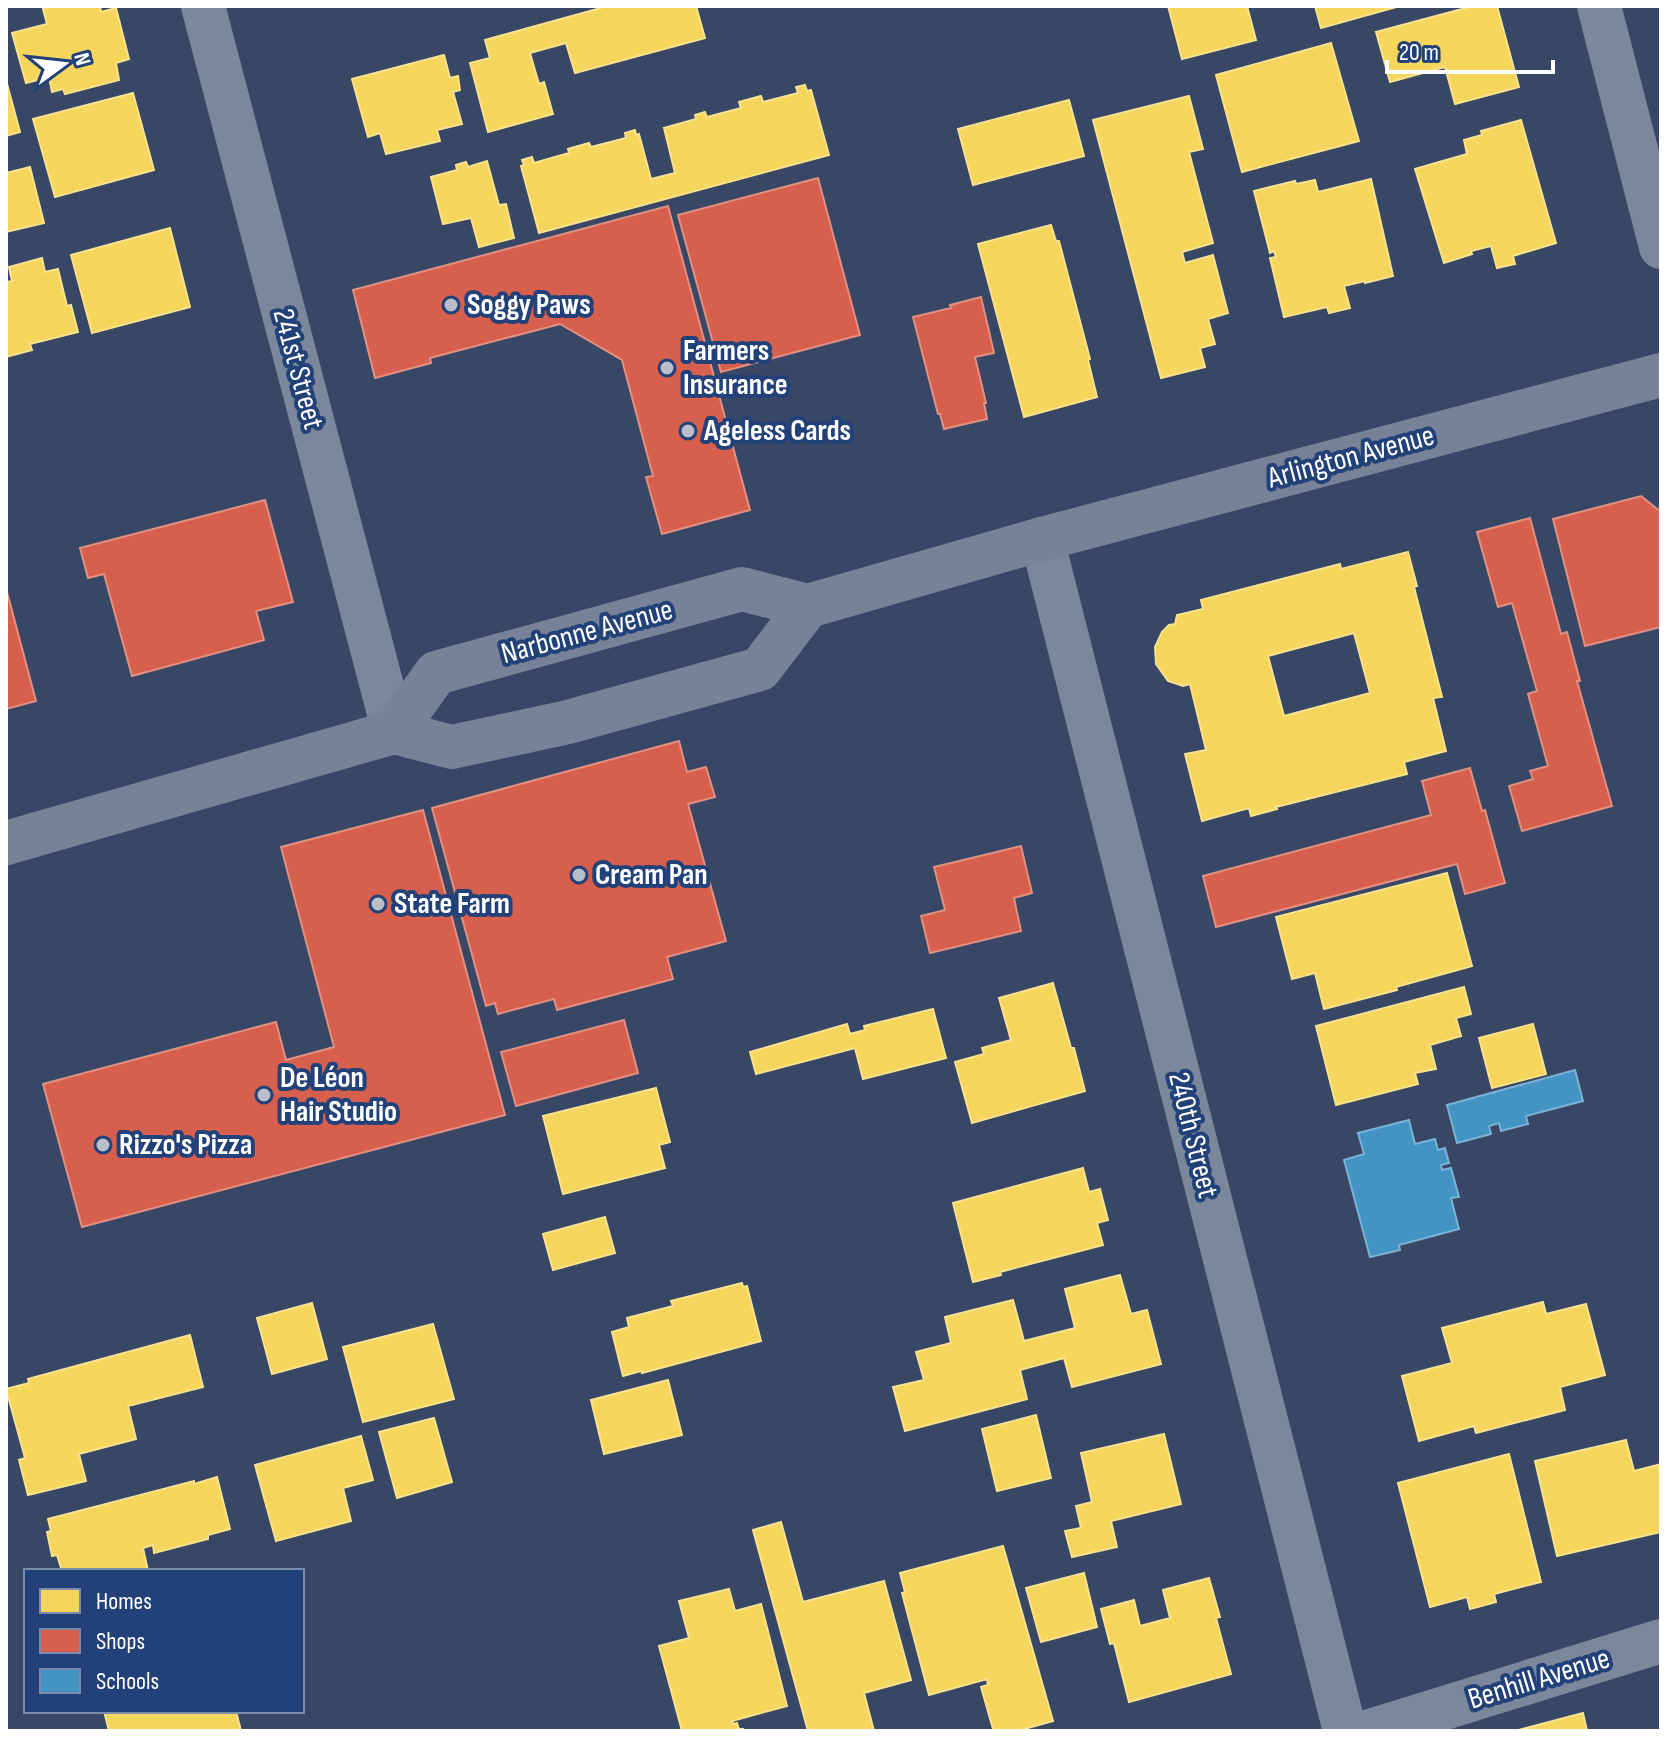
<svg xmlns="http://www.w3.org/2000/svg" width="1667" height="1737" viewBox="0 0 1667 1737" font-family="'Sofia Sans Condensed',sans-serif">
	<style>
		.homes { fill: #f6d55c; stroke: #f9e28d; stroke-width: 2; fill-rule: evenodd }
		.shops { fill: #d6604d; stroke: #e29082; stroke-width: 2 }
		.schools { fill: #4393c3; stroke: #7bb3d5; stroke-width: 2 }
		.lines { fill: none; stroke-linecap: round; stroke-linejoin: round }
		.street { stroke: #7b889c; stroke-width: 44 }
		.secondary { stroke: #778298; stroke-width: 44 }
		.poi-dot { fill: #b9bfc9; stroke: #234179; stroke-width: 3 }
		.labels { text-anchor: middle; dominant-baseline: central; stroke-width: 8; stroke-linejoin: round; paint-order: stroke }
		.poi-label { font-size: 30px; font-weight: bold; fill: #fff; stroke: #234179; text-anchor: start }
		.street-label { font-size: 30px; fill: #fff; stroke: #234179 }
	</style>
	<rect width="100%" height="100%" fill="#374765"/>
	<path class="homes" d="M55 6H100L101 12 116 8 129 59 116 63 119 80 65 94 63 89 52 92 49 77 26 83 12 33 47 24 43 9Z
		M608 6H696L705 38 575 73 566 43 530 53 539 84 544 82 553 114 488 132 470 63 490 58 485 40Z
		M1168 6H1247L1256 40 1182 59Z
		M1315 6H1400L1321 28Z
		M1473 6H1497L1519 87 1455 104 1445 67 1390 82 1376 32Z
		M1331 43 1359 141 1242 172 1216 75Z
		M444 55 450 78 458 76 460 90 453 92 462 124 437 130 440 141 386 154 380 133 368 137 352 79Z
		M6 80 20 132 6 136Z
		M805 85 807 91 811 90 829 155 539 233 521 166 524 165 522 160 532 157 534 163 569 153 568 149 589 143 591 147 626 138 625 133 635 130 636 135 639 134 651 179 675 173 664 128 696 119 695 115 705 112 707 117 741 108 739 102 761 96 763 102 798 93 796 87Z
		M133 93 154 170 55 197 33 119Z
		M1189 96 1203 149 1189 152 1213 243 1182 252 1185 263 1213 255 1228 313 1208 319 1215 344 1200 348 1205 367 1161 378 1093 120Z
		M1069 100 1084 156 973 185 958 129Z
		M1521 120 1556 243 1513 256 1515 264 1497 268 1491 246 1471 251 1472 254 1444 263 1415 169 1467 154 1464 140 1482 135 1481 131Z
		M487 161 499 205 506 204 514 238 479 247 471 218 443 224 431 177 457 170 456 165 466 162 468 167Z
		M30 167 44 223 6 232V173Z
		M1371 179 1393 276 1365 283V281L1344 286 1350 308 1329 313 1327 307 1284 317 1270 258 1276 257 1274 251 1270 253 1254 191 1295 181 1296 184 1315 180 1318 192Z
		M1051 225 1056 241H1059L1090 359 1088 360 1097 397 1024 417 978 244Z
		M170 228 190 307 92 333 71 255Z
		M42 258 45 272 58 269 67 306 71 305 78 332 30 344 32 350 6 357V282L12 281 9 267Z
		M1408 552 1417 586 1414 587 1442 697 1433 698 1446 751 1404 762 1407 774 1276 807 1277 809 1251 816 1249 808 1202 821 1185 754 1206 750 1190 684 1183 686 1168 681 1156 664 1155 647 1162 632 1169 625 1175 624 1177 615 1203 609 1201 600 1340 564 1341 569ZM1354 633 1370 693 1284 716 1268 656Z
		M1447 873 1472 966 1396 987 1397 990 1324 1009 1315 973 1292 979 1276 917Z
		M1053 983 1071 1048H1074L1085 1091 972 1123 955 1062 984 1054 982 1048 1011 1040 999 998Z
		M1464 987 1471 1014 1456 1018 1461 1036 1430 1045 1436 1069 1415 1073 1418 1084 1336 1105 1316 1026Z
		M933 1009 946 1058 863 1079 855 1048 756 1074 750 1052 847 1024 850 1034 865 1030 864 1026Z
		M1533 1024 1546 1074 1492 1088 1479 1038Z
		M656 1088 670 1142 659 1145 665 1168 563 1194 543 1116Z
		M1083 1168 1089 1192 1100 1189 1108 1220 1097 1223 1103 1245 1000 1272 1001 1275 973 1282 953 1203Z
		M605 1217 615 1253 553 1270 543 1234Z
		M1120 1275 1131 1314 1147 1310 1161 1364 1072 1387 1064 1358 1020 1370 1027 1399 905 1431 893 1387 924 1380 916 1352 951 1343 945 1317 1013 1300 1024 1341 1075 1328 1065 1289Z
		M742 1283 743 1287 747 1286 761 1341 642 1373 641 1371 623 1376 612 1332 629 1327 627 1318 673 1306 671 1301Z
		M1543 1302 1546 1314 1586 1304 1605 1375 1560 1387 1565 1410 1476 1433 1474 1426 1419 1441 1402 1376 1452 1363 1442 1328Z
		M312 1303 327 1359 272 1374 257 1318Z
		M433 1324 454 1399 363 1422 343 1347Z
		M190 1335 203 1387 128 1406 136 1439 79 1454 86 1481 28 1495 19 1460 25 1458 6 1389 29 1383 28 1379Z
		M668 1380 682 1435 604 1454 591 1400Z
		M1036 1415 1051 1478 997 1491 982 1429Z
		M434 1418 452 1482 397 1498 379 1432Z
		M1164 1434 1181 1504 1111 1521 1117 1547 1072 1557 1065 1531 1081 1528 1076 1506 1092 1502 1081 1453Z
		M361 1436 373 1480 343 1488 351 1521 276 1541 255 1465Z
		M1626 1440 1634 1471 1661 1464V1532L1557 1556 1535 1461Z
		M1509 1454 1541 1582 1494 1594 1496 1602 1470 1609 1467 1597 1430 1607 1398 1483Z
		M217 1477 230 1529 208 1535V1539L154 1553 153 1545 143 1548 148 1571H62L57 1555 52 1556 47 1532 51 1531 48 1519 194 1481V1484Z
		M781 1522 803 1602 884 1581 911 1680 864 1693 874 1731H808L753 1530Z
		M1003 1546 1053 1721 1017 1731H990L993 1729 981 1687 988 1685 987 1679 929 1695 902 1593 905 1592 900 1573Z
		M1084 1573 1097 1627 1041 1642 1026 1588Z
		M1209 1578 1220 1617 1216 1618 1231 1674 1129 1702 1114 1643 1110 1644 1101 1609 1134 1600 1140 1626 1170 1618 1163 1590Z
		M729 1589 735 1611 761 1604 787 1706 732 1721 733 1724 737 1723 739 1729H743V1731H682L659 1646 689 1638 679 1601Z
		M104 1711H236L241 1731H109Z
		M1583 1713 1587 1731H1515Z"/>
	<path class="shops" d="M818 178 860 335 721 372 678 215Z
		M668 206 750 510 662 534 646 477 653 476 622 360 560 324 430 358 431 363 375 378 353 290Z
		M981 297 994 353 975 357 986 403H984L987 419 944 429 940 414H938L913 317 951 308 950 305Z
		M1641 496 1661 512V627L1585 646 1553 519Z
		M265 500 293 602 256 611 264 640 132 676 104 574 88 578 80 548Z
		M1530 518 1561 634 1567 632 1580 681H1577L1612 806 1522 831 1509 786 1533 779 1530 771 1548 766 1528 694 1537 691 1512 603 1498 607 1477 532Z
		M6 588 36 701 6 709Z
		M679 741 687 772 706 767 715 797 688 804 726 941 667 957 673 979 557 1010 554 999 498 1014 495 1003 486 1006 432 808Z
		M1470 768 1482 811 1485 810 1505 883 1465 894 1457 864 1216 927 1203 876 1431 815 1422 781Z
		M423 810 505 1115 82 1227 43 1084 276 1022 286 1060 334 1047 281 847Z
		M1021 846 1032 893 1014 898 1021 931 930 953 921 916 945 910 934 867Z
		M624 1020 638 1073 516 1106 501 1052Z"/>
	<path class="schools" d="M1575 1070 1583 1101 1526 1116 1528 1124 1501 1131 1499 1123 1489 1126 1491 1134 1457 1143 1447 1105Z
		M1409 1120 1415 1144 1435 1139 1438 1150 1445 1148 1449 1163 1441 1165 1442 1170 1451 1168 1459 1197 1451 1198 1459 1229 1399 1245 1400 1250 1370 1257 1344 1160 1364 1154 1358 1133Z"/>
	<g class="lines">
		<path class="street" d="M203 6 394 732
			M1599 6 1661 247
			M1042 539 1345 1731
			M1370 1731 1661 1641"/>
		<path class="secondary" d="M394 732 436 673 742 589 808 606 1042 539 1661 375
			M6 843 394 732 452 747 568 722 760 669 808 606"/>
	</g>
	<g class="poi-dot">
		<circle cx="451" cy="305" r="8"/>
		<circle cx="667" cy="368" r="8"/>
		<circle cx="688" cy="431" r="8"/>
		<circle cx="579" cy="875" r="8"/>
		<circle cx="378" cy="904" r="8"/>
		<circle cx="264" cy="1095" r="8"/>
		<circle cx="103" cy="1145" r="8"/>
	</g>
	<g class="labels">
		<g class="poi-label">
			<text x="467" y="305">Soggy Paws</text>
			<text x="683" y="351">Farmers<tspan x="683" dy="34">Insurance</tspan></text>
			<text x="704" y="431">Ageless Cards</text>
			<text x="595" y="875">Cream Pan</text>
			<text x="394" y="904">State Farm</text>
			<text x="280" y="1078">De Léon<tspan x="280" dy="34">Hair Studio</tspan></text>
			<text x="119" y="1145">Rizzo's Pizza</text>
		</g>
		<g class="street-label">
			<text transform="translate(298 369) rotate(75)">241st Street</text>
			<text transform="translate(1351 457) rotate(-15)">Arlington Avenue</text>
			<text transform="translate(587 632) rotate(-15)">Narbonne Avenue</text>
			<text transform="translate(1193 1135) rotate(76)">240th Street</text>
			<text transform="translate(1539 1679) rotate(-17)">Benhill Avenue</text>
		</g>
	</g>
	<rect width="1667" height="1737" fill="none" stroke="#ffffff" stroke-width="16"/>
	<rect x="24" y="1569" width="280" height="144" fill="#234179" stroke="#7b8daf" stroke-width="2"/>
	<rect x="40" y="1589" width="40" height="24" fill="#f6d55c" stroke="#7b8daf" stroke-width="2"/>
	<text x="96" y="1609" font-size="24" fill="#ffffff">Homes</text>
	<rect x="40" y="1629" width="40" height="24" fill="#d6604d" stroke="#7b8daf" stroke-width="2"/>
	<text x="96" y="1649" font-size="24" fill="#ffffff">Shops</text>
	<rect x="40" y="1669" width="40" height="24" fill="#4393c3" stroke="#7b8daf" stroke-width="2"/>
	<text x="96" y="1689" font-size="24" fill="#ffffff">Schools</text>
	<g transform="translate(64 64) rotate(75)" stroke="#234179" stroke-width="6" paint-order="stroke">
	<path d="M0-6L14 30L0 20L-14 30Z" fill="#ffffff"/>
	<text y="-12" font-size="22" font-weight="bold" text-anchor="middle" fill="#ffffff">N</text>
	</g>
	<path d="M1387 60v12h166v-12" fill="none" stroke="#ffffff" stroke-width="4"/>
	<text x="1399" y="60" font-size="24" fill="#ffffff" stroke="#234179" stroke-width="6" paint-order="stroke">20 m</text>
</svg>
